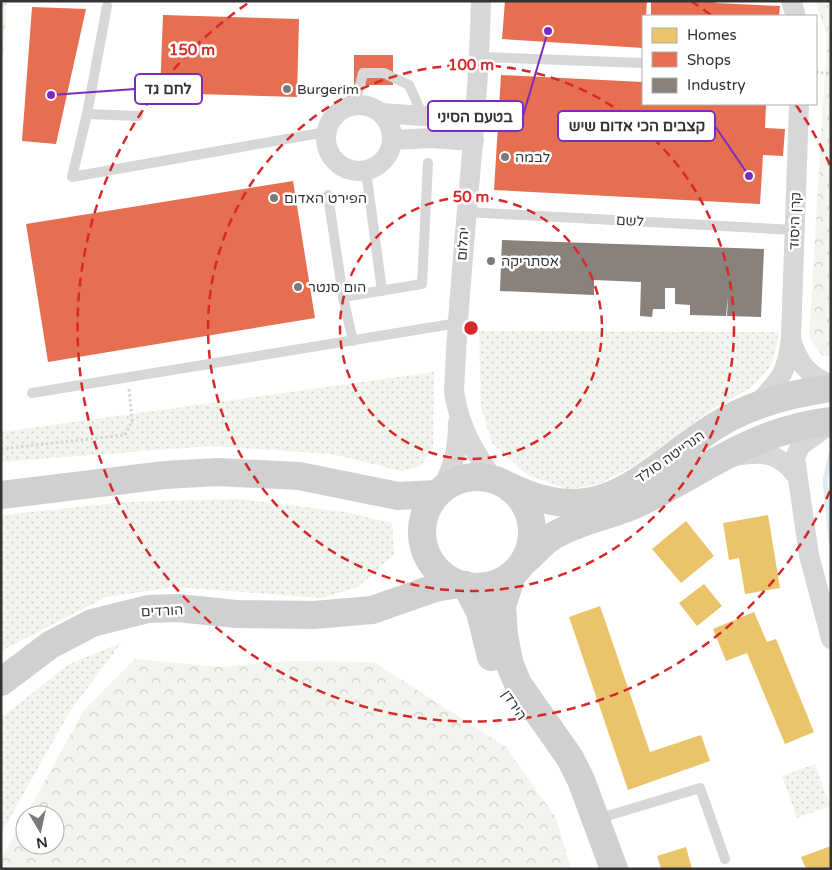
<svg xmlns="http://www.w3.org/2000/svg" width="832" height="870" viewBox="0 0 832 870" font-family="'Varela Round','Noto Sans Hebrew',sans-serif">
	<style>
		.grass { fill: url(#grass-dots) }
		.forest { fill: url(#forest-crowns) }
		.homes { fill: #e9c46a }
		.shops { fill: #e76f51 }
		.industry { fill: #8a817c }
		.lines { fill: none; stroke-linecap: round; stroke-linejoin: round }
		.stream { stroke: #ddebf3; stroke-width: 5 }
		.path { stroke: #d6d6d6; stroke-width: 3; stroke-dasharray: 2.5 2.5; stroke-linecap: butt }
		.lane { stroke: #d7d7d7; stroke-width: 10 }
		.street { stroke: #d7d7d7; stroke-width: 20 }
		.secondary { stroke: #d0d0d0; stroke-width: 28 }
		.ring { fill: none; stroke: #d62828; stroke-width: 2.5; stroke-dasharray: 9 6 }
		.poi-dot { fill: #7a7a7a; stroke: #fff; stroke-width: 2 }
		.labels { text-anchor: middle; dominant-baseline: central; stroke-width: 5; stroke-linejoin: round; paint-order: stroke }
		.poi-label { font-size: 14px; fill: #333; stroke: #fff; text-anchor: start }
		.street-label { font-size: 14px; fill: #333; stroke: #fff }
		.centre { fill: #d62828; stroke: #fff; stroke-width: 2.5 }
		.ring-label { font-size: 15px; text-anchor: middle; font-weight: bold; fill: #d62828; stroke: #fff; stroke-width: 5; stroke-linejoin: round; paint-order: stroke }
		.leader { fill: none; stroke: #7b2cbf; stroke-width: 2 }
		.callout-dot { fill: #7b2cbf; stroke: #fff; stroke-width: 2 }
		.callout { fill: #fff; stroke: #7b2cbf; stroke-width: 2 }
		.callout-label { font-size: 15px; text-anchor: middle; font-weight: bold; fill: #333 }
	</style>
	<defs>
		<pattern id="grass-dots" width="8" height="8" patternUnits="userSpaceOnUse" patternTransform="scale(1.25)"><rect width="8" height="8" fill="#f1f5ed"/><path d="M2 2h.1M6 6h.1" fill="none" stroke="#cfd2cc" stroke-width="1.8" stroke-linecap="round"/></pattern>
		<pattern id="forest-crowns" width="20" height="18" patternUnits="userSpaceOnUse" patternTransform="scale(1.25)"><rect width="20" height="18" fill="#f1f5ed"/><path d="M2 6a3 3 0 1 1 6 0M12 15a3 3 0 1 1 6 0" fill="none" stroke="#cfd2cc"/></pattern>
	</defs>
	<rect width="100%" height="100%" fill="#fff"/>
	<path class="grass" d="M479 331 779 332 774 357 768 370 752 387 713 409 634 466 597 485 567 489 526 474 492 443 481 407Z
		M434 372 433 447 421 466 401 471 332 454 211 446 1 462V432Z
		M239 499 345 512 392 523 394 555 358 587 322 598 175 587 106 597 1 651V515L125 502Z
		M121 643 69 713 1 834V718L69 664Z
		M815 764 830 806 797 818 782 776Z"/>
	<path class="forest" d="M815 1H831V356H823L809 338 827 36Z
		M1 2 7 3 1 92Z
		M135 659 221 667 287 661 374 662 506 747 556 818 571 869H1V859L25 817V845H55V815H26L84 710Z"/>
	<path class="homes" d="M768 515 780 588 745 594 739 558 729 560 723 523Z
		M686 521 714 556 681 583 652 549Z
		M704 584 722 606 697 626 679 603Z
		M600 606 650 752 701 735 710 761 628 790 569 617Z
		M754 612 767 642 776 639 814 732 785 744 747 653 726 661 713 629Z
		M831 846V869H806L801 857Z
		M686 847 692 869H661L657 856Z"/>
	<path class="shops" d="M505 1H647L646 16H643V48L502 39Z
		M651 1H716L715 3 780 6 779 16H651Z
		M32 7 86 9 56 144 22 141Z
		M163 15 299 19 297 97 160 93Z
		M354 55H393V85H354Z
		M501 75 643 82V104H766L765 128 785 129 783 156 763 155 760 204 494 190Z
		M293 181 315 318 48 362 26 224Z"/>
	<path class="industry" d="M502 240 764 249 761 317 727 316 728 297 726 316 690 315V305L675 304V288H665V309H653L652 317 640 316 641 282 594 280V295L500 291Z"/>
	<g class="lines">
		<path class="stream" d="M831 454 825 480 831 541"/>
		<path class="path" d="M816 72 831 74
			M1 449 125 435 132 421 129 389"/>
		<path class="lane" d="M107 6 87 114 72 177 326 132
			M480 57 643 63
			M355 105 363 73H384L409 85 423 116
			M87 114 138 116
			M366 171 382 291
			M328 195 343 297 422 284 428 163
			M466 212 794 230
			M343 297 353 341
			M32 393 458 323
			M597 819 700 788 725 859"/>
		<path class="street" d="M481 1C478 132 459 261 454 392 460 428 472 448 493 479
			M791 1 796 16
			M326 138a33 33 0 1 1 66 0a33 33 0 1 1-66 0Z
			M382 113 423 116 475 114
			M393 140 431 138 474 141
			M791 340C799 364 808 375 831 385
			M757 404C781 379 787 373 791 338L799 104
			M829 425 800 446 795 458 809 555 831 639
			M736 456C763 451 779 453 796 475
			M441 490C454 465 458 450 458 422"/>
		<path class="secondary" d="M422 532a55 55 0 1 1 110 0a55 55 0 1 1-110 0Z
			M509 486C610 537 649 462 729 418 761 401 795 393 831 388
			M1 495 165 475 217 472 299 476 398 496 437 494
			M525 561C534 553 543 542 553 536 580 520 611 516 639 503 708 469 751 431 831 421
			M512 575 502 606 504 636 510 665 518 684 570 758 581 780 614 869
			M466 585 480 612 491 657
			M1 682 50 645 92 623 148 609 178 608 236 614 314 615 372 610 435 588 459 584"/>
	</g>
	<g class="ring">
		<circle cx="471" cy="328" r="131"/>
		<circle cx="471" cy="328" r="263"/>
		<path d="M830 491A394 394 0 1 1 251 1M691 1A394 394 0 0 1 711 15M796 105A394 394 0 0 1 830 165"/>
	</g>
	<g class="poi-dot">
		<circle cx="287" cy="89" r="5"/>
		<circle cx="505" cy="157" r="5"/>
		<circle cx="274" cy="198" r="5"/>
		<circle cx="491" cy="261" r="5"/>
		<circle cx="298" cy="287" r="5"/>
	</g>
	<g class="labels">
		<g class="poi-label">
			<text x="297" y="89">Burgerim</text>
			<text x="515" y="157">לבמה</text>
			<text x="284" y="198">הפירט האדום</text>
			<text x="501" y="261">אסתריקה</text>
			<text x="308" y="287">הום סנטר</text>
		</g>
		<g class="street-label">
			<text transform="translate(630 221) rotate(3)">לשם</text>
			<text transform="translate(795 221) rotate(-88)">קרן היסוד</text>
			<text transform="translate(463 244) rotate(-86)">יהלום</text>
			<text transform="translate(670 457) rotate(-35)">הנרייטה סולד</text>
			<text transform="translate(162 611) rotate(-3)">הורדים</text>
			<text transform="translate(514 705) rotate(56)">הירדן</text>
		</g>
	</g>
	<circle cx="471" cy="328" r="8" class="centre"/>
	<g class="ring-label">
		<text x="192" y="55">150 m</text>
		<text x="471" y="70">100 m</text>
		<text x="471" y="202">50 m</text>
	</g>
	<path class="leader" d="M51 95L135 89M548 31L523 116M749 176L715 126"/>
	<g class="callout-dot">
		<circle cx="51" cy="95" r="5"/>
		<circle cx="548" cy="31" r="5"/>
		<circle cx="749" cy="176" r="5"/>
	</g>
	<g class="callout">
		<rect x="135" y="74" width="67" height="30" rx="5"/>
		<rect x="428" y="101" width="95" height="30" rx="5"/>
		<rect x="558" y="111" width="157" height="30" rx="5"/>
	</g>
	<g class="callout-label">
		<text x="168" y="94">לחם גד</text>
		<text x="475" y="122">בטעם הסיני</text>
		<text x="637" y="131">קצבים הכי אדום שיש</text>
	</g>
	<rect width="832" height="870" fill="none" stroke="#333333" stroke-width="5"/>
	<rect x="642" y="15" width="175" height="90" fill="#ffffff" stroke="#adadad"/>
	<rect x="652" y="28" width="25" height="15" fill="#e9c46a" stroke="#adadad"/>
	<text x="687" y="40" font-size="15" fill="#333333">Homes</text>
	<rect x="652" y="52" width="25" height="15" fill="#e76f51" stroke="#adadad"/>
	<text x="687" y="65" font-size="15" fill="#333333">Shops</text>
	<rect x="652" y="78" width="25" height="15" fill="#8a817c" stroke="#adadad"/>
	<text x="687" y="90" font-size="15" fill="#333333">Industry</text>
	<g transform="translate(40 830) rotate(171)"><circle r="24" fill="#ffffff" stroke="#adadad"/>
	<path d="M0-4L9 19L0 12L-9 19Z" fill="#7a7a7a"/>
	<text y="-8" font-size="14" font-weight="bold" text-anchor="middle" fill="#333333">N</text>
	</g>
</svg>
